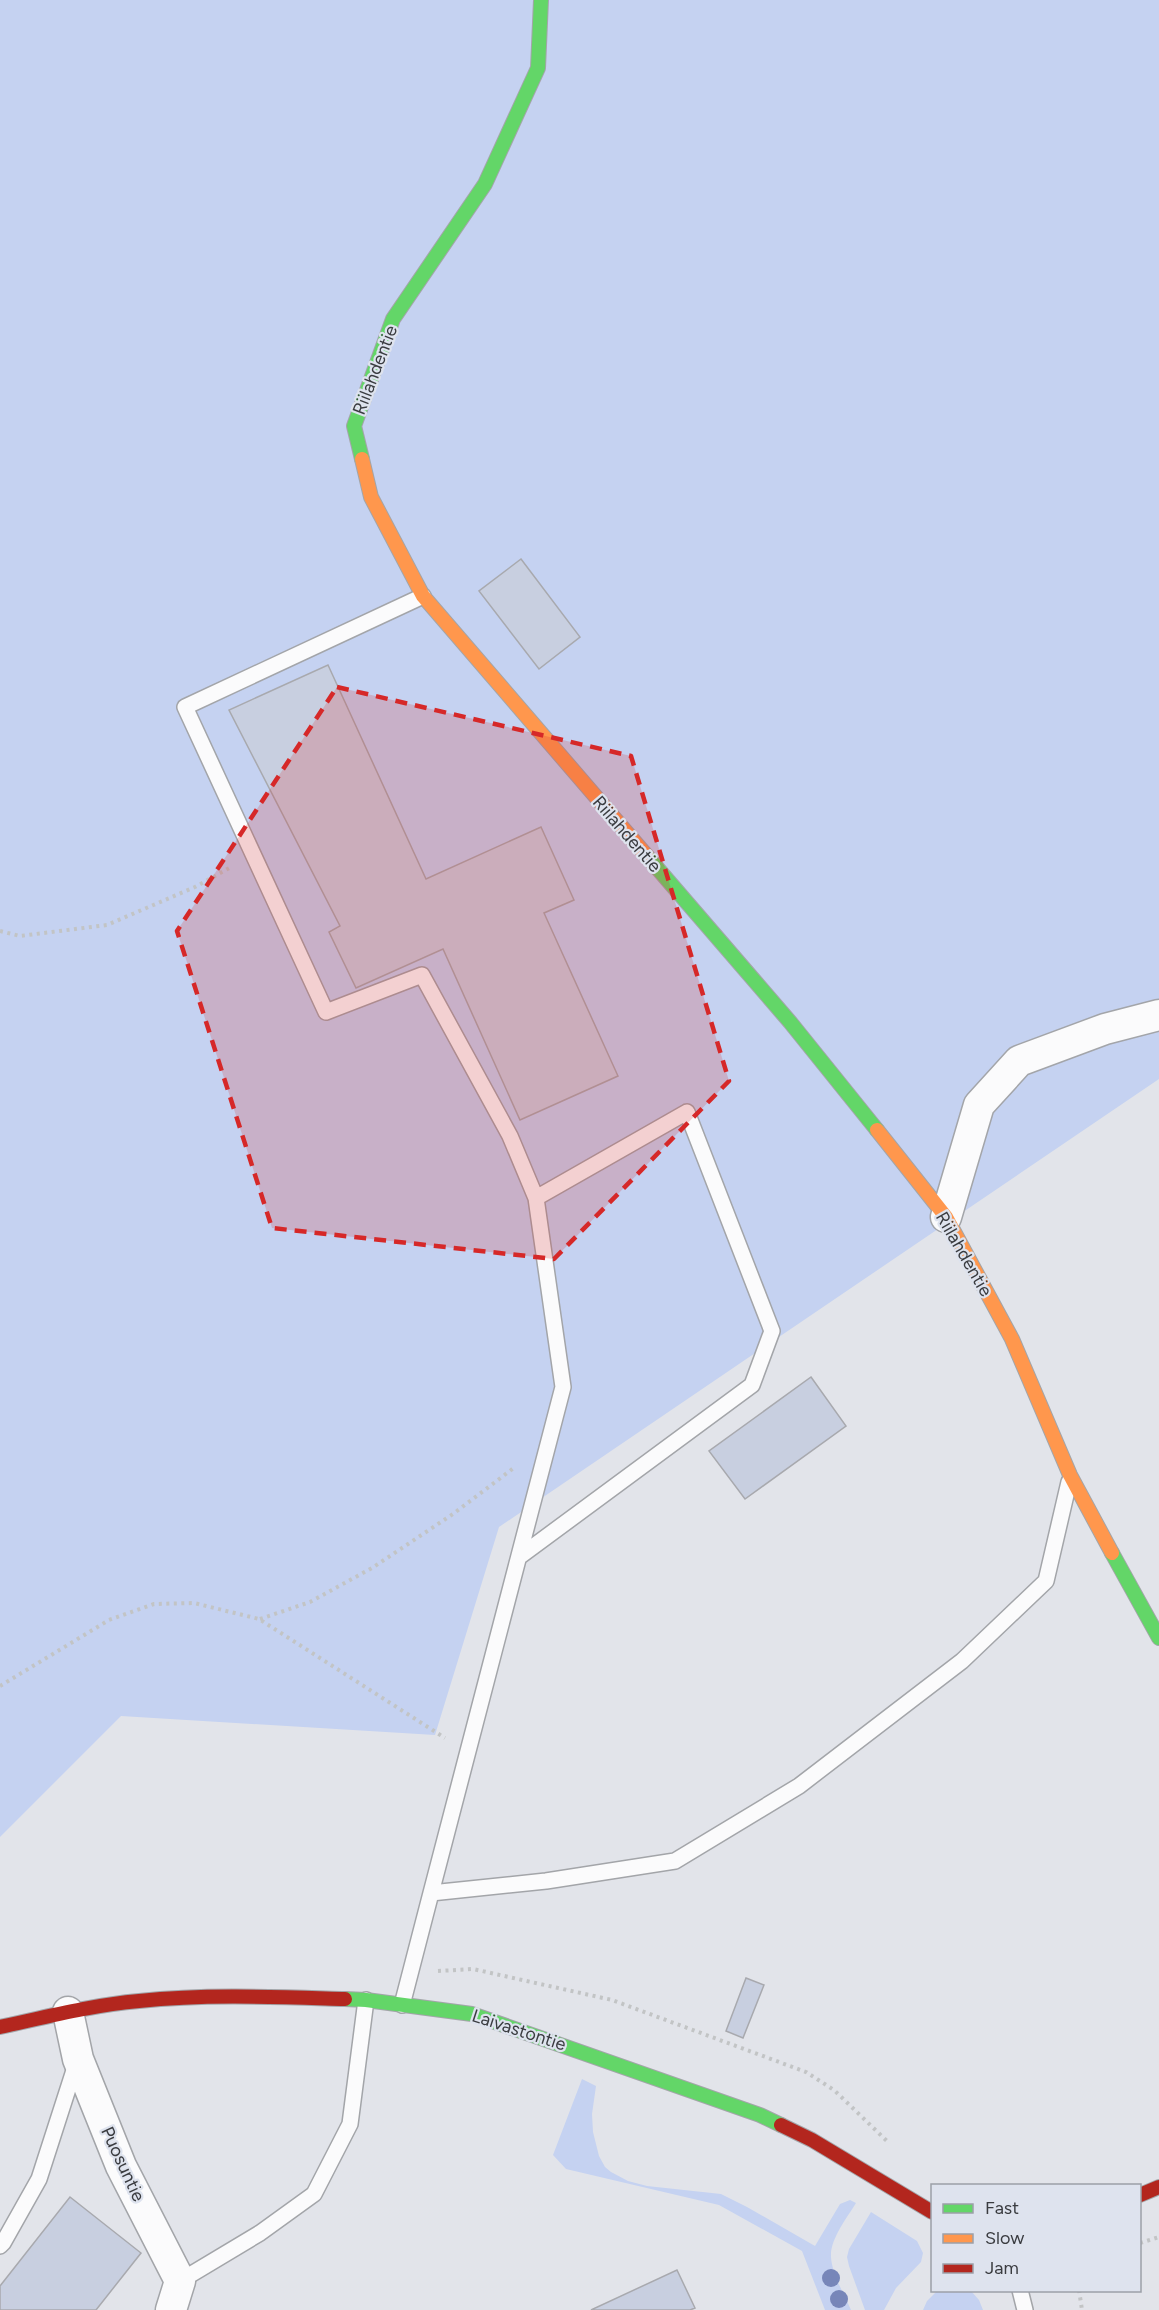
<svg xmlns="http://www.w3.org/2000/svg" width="1159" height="2310" viewBox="0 0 1159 2310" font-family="Figtree,sans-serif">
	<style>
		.green { fill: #c5d2f1 }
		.building { fill: #c8cfe0; stroke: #a8a9ae; stroke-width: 1.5 }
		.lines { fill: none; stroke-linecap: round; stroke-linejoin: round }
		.lane-casing { stroke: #a3a5a9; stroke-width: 18 }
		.street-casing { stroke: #a3a5a9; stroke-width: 33 }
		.fast-casing { stroke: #a3a5a9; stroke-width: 16 }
		.slow-casing { stroke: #a3a5a9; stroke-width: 16 }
		.jam-casing { stroke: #a3a5a9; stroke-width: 16 }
		.path { stroke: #c2c4c5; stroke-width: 4; stroke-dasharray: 3 4.5; stroke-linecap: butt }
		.lane { stroke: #fbfbfc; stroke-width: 15 }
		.street { stroke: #fbfbfc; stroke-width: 30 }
		.fast { stroke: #63d668; stroke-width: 14 }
		.slow { stroke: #ff974d; stroke-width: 14 }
		.jam { stroke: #b3261e; stroke-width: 14 }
		.tree { fill: #7786b9 }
		.marked { fill: #d62828; fill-opacity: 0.2; stroke: #d62828; stroke-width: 4.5; stroke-dasharray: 12 8; stroke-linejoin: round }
		.labels { text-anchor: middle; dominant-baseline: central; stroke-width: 4.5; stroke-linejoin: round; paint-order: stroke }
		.street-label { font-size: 18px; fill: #3a3c40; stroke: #dee3ee }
	</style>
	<rect width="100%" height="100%" fill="#e2e4ea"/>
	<path class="green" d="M0 0H1159V1079L499 1527 435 1735 121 1716 0 1837Z
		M582 2079 596 2086 592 2114 593 2132 599 2156 605 2167 611 2172 628 2181 647 2186 721 2194 747 2207 815 2246 840 2204 850 2200 856 2203C847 2218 830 2239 831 2257 832 2274 844 2294 851 2310H825L802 2251 719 2205 566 2169 553 2155Z
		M871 2212 917 2241 923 2253 921 2262 896 2288 884 2310H865L849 2266 847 2257 849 2249Z
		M938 2290 971 2291 979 2300 983 2310H923L927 2301Z"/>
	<path class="building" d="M521 559 580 637 539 669 479 591Z
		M328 665 426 879 541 827 574 900 544 913 618 1076 520 1120 443 949 356 988 329 932 340 926 229 710Z
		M811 1377 846 1426 745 1499 709 1451Z
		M746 1978 764 1985 743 2038 726 2031Z
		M70 2197 141 2253 96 2310H0V2286Z
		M677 2270 695 2308 690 2310H591Z"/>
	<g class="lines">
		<defs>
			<path id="lane" d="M423 596 185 707 326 1012 422 975 510 1136 536 1198 563 1387 431 1893
				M519 1557 752 1385 772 1331 687 1112 536 1198
				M402 2005 431 1893 546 1881 675 1861 799 1786 962 1661 1046 1581 1069 1482
				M0 2246 3 2243 39 2179 77 2061
				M180 2281 260 2233 314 2194 350 2124 366 2000
				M1020 2290 1025 2310"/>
			<path id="street" d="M946 1217 979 1105 1019 1061 1105 1029 1159 1015
				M68 2012 78 2059 121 2166 180 2281 171 2310"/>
			<path id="fast" d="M362 459 354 426 393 319 485 184 538 68 541 0
				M646 855 790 1022 877 1130
				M1112 1553 1159 1638
				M345 1999 366 2000 472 2014 760 2115 781 2125"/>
			<path id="slow" d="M362 459 371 497 423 596 646 855
				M877 1130 946 1217 1012 1339 1070 1475 1112 1553"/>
			<path id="jam" d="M0 2027C46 2017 92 2005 139 2001 208 1994 276 1997 345 1999
				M781 2125 812 2140 932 2212
				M1140 2195 1159 2187"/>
		</defs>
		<use href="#lane" class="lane-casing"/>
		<use href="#street" class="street-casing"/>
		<use href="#fast" class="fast-casing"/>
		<use href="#slow" class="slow-casing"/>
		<use href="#jam" class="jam-casing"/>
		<path class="path" d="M0 931 20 936 107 925 195 887 231 867
			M260 1619 310 1602 372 1568 453 1514 515 1467
			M0 1686 109 1620 154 1604 194 1603 259 1619 445 1738
			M438 1971 473 1969 612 2000 806 2072 834 2090 889 2143
			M1140 2243 1159 2237
			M1079 2290 1082 2310"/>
		<use href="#lane" class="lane"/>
		<use href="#street" class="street"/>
		<use href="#fast" class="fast"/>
		<use href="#slow" class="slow"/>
		<use href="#jam" class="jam"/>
	</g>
	<g class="tree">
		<circle cx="831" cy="2278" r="9"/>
		<circle cx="839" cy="2299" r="9"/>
	</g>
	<path class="marked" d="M337 687 631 756 729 1081 554 1259 272 1228 177 931Z"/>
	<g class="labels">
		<g class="street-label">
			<text transform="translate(375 370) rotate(-69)">Riilahdentie</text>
			<text transform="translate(627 834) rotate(49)">Riilahdentie</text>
			<text transform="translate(964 1254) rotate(60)">Riilahdentie</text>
			<text transform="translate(519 2030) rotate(18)">Laivastontie</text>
			<text transform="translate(123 2164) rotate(65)">Puosuntie</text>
		</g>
	</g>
	<rect x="931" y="2184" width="210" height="108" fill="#dee3ee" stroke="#9ca0a8" stroke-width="1.5"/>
	<rect x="943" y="2204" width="30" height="9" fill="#63d668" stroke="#9ca0a8" stroke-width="1.5"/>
	<text x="985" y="2214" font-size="18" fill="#3a3c40">Fast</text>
	<rect x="943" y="2234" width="30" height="9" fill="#ff974d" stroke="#9ca0a8" stroke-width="1.5"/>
	<text x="985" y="2244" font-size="18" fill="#3a3c40">Slow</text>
	<rect x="943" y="2264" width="30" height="9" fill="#b3261e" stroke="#9ca0a8" stroke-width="1.5"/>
	<text x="985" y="2274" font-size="18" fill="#3a3c40">Jam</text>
</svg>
